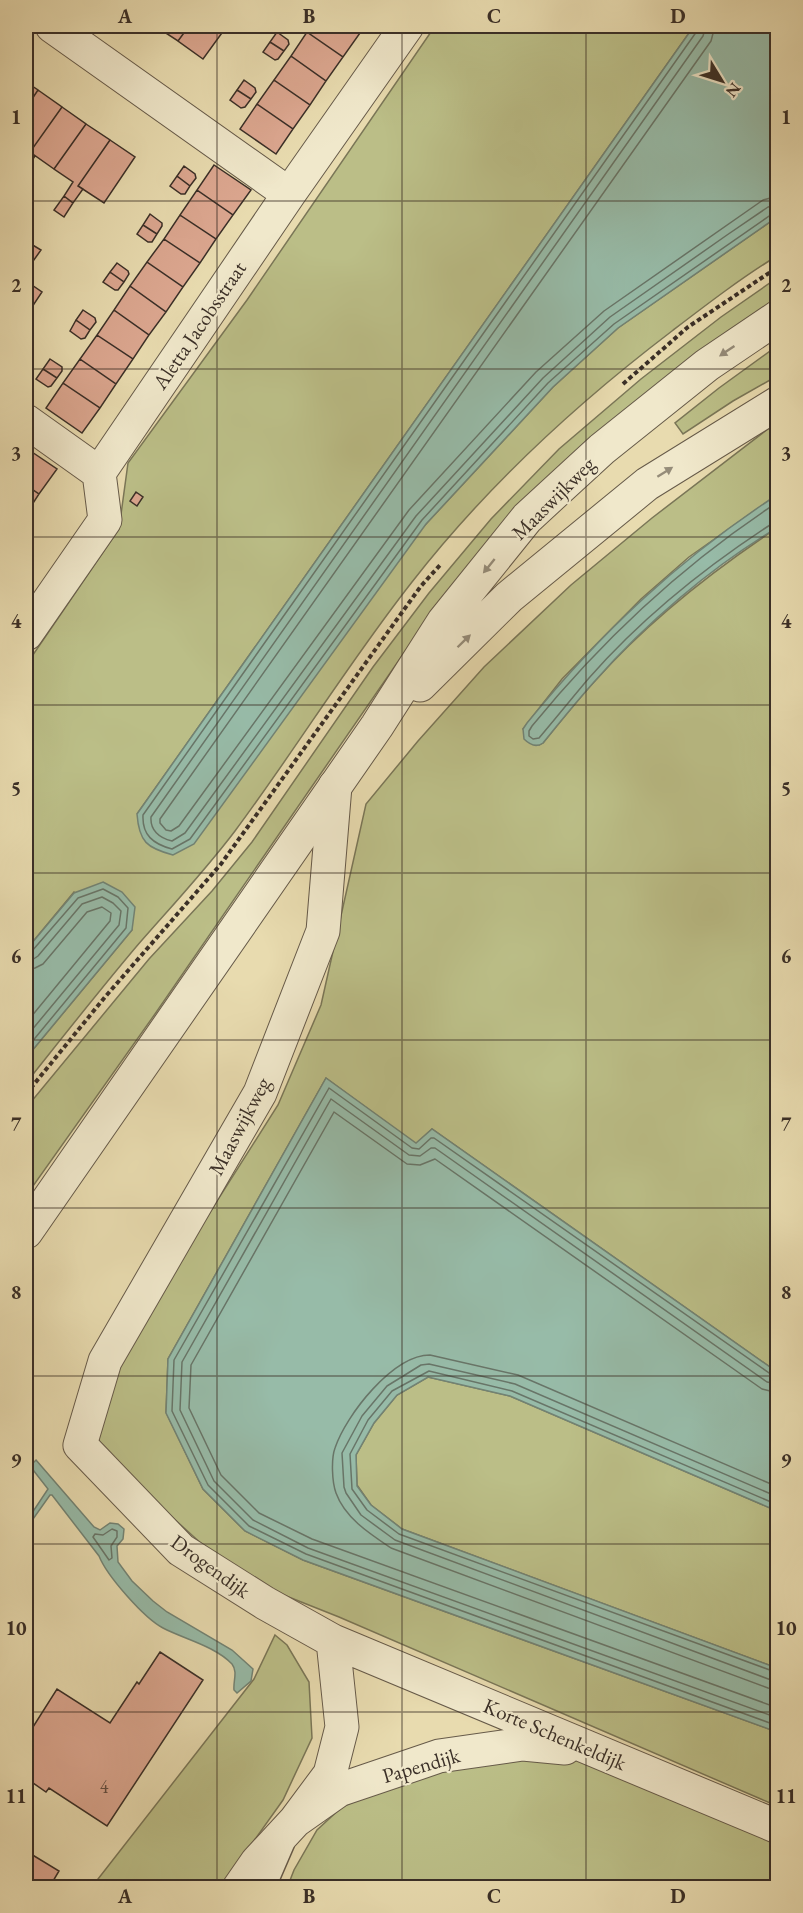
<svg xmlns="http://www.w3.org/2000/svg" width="803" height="1913" viewBox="0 0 803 1913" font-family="'EB Garamond',serif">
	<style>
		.green { fill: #bbbe87; stroke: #7a7657; stroke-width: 1.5 }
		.water { fill: #97bba8; stroke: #728374; stroke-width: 1.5 }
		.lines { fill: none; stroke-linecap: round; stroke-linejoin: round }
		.shore { stroke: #687568; stroke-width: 1.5 }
		.building { fill: #dba68f; stroke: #3a2f27; stroke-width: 1.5 }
		.service-casing { stroke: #665a49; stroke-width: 19 }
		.minor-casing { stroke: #665a49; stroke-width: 35 }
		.tertiary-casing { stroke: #665a49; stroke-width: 35 }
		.path { stroke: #3a2f27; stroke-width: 4; stroke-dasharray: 4.5 3; stroke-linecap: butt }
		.service { stroke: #f0e8cb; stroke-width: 16 }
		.minor { stroke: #f0e8cb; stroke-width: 33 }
		.tertiary { stroke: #f0e8cb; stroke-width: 33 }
		.oneway { fill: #958c79 }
		.grid { fill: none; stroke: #3a2f27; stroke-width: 1.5; stroke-opacity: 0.55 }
		.labels { text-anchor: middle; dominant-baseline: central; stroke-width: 4.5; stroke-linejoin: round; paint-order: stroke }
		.number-label { font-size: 18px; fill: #624d41 }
		.street-label { font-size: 21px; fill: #3a2f27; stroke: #f0e8cb }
		.neatline { fill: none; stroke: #3a2f27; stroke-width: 2 }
		.grid-label { font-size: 20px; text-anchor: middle; font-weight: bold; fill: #3a2f27 }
	</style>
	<rect width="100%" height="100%" fill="#e8dbaf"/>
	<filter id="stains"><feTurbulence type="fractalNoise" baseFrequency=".00333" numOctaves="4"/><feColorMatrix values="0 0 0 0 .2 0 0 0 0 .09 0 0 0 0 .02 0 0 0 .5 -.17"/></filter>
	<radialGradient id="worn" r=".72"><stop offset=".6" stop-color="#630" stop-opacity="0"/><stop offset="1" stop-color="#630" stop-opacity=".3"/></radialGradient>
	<path class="green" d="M435 26H694L137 814 426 524 553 387 618 328 777 217V256C741 278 706 305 672 331 576 404 486 487 412 582 349 662 296 749 235 831 204 872 170 908 136 947 98 992 62 1038 26 1083V1058L132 930 74 892 26 950V665L119 529 128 463 247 300Z
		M777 278V299L710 347 406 650 155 1014 26 1196V1108L149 959 212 891 252 842 373 667 429 593 491 519 559 449 641 379 721 317Z
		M777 346V376L733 401 683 434 675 423 719 388Z
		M777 422V495L689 557 641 599 562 679 523 729 539 745 543 743C560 722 576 702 594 682 647 622 711 572 777 528V1372L432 1129 416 1144 326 1078 168 1359 166 1412 203 1489 245 1531 303 1560 777 1732V1806L339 1617 261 1586 215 1556 162 1508 99 1441 103 1387 125 1346 278 1105 321 1005 366 804 418 741 484 667 571 585 652 518Z
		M428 1377 510 1396 777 1511V1668L402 1529 371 1505 357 1485 356 1455 374 1423 397 1395Z
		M275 1635 287 1645 309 1682 312 1738 283 1800 221 1887 91 1888 254 1679Z
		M558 1755 615 1771 777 1838V1887L287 1888 294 1870 317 1830 342 1807 384 1788 473 1760Z"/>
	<path class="water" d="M694 26H777V217L618 328 553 387 426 524 194 844 173 855C147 848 139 842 137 814Z
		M777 495V528C711 567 645 624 594 682 576 702 560 722 543 743 536 748 530 745 524 739L523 729 527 723C601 632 679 559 777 495Z
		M103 882 122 892 135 907 132 930 26 1058V950L74 893Z
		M326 1078 416 1143 432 1129 777 1372V1511L510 1396 428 1377 397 1395 374 1423 356 1455 357 1486 371 1505 402 1529 777 1668V1732L303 1560 245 1531 203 1489 166 1413 168 1359Z
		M36 1460 94 1527 100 1530 110 1523 118 1524 124 1529 123 1539 117 1546 118 1562 132 1581 153 1601 167 1612 232 1650 253 1669 251 1681 237 1693 234 1690C233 1681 238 1672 232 1664 215 1646 184 1639 163 1628 144 1618 107 1576 99 1556L52 1495H50L26 1529V1522L48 1489 30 1466Z"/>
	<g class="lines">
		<path class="shore" d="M698 26 697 31 143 815C142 835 153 844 172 849L190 839 422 520 548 383 614 324 772 214 778 213
			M706 26 703 36 151 817C150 830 159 838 172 841L185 833 416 516 543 378 610 317 727 235 768 207 778 205
			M715 26 711 41 160 819V823L166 830 171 831 179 826 409 510 536 372 604 311 763 200 778 196
			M778 502C683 564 603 639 532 726L529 731V736L533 739 539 738C556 718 572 698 589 678 641 619 704 568 770 525L778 523
			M26 953 32 951 78 898 103 889 118 897 128 908 126 928 26 1049
			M26 961 32 960 38 956 82 904 102 897 113 903 121 911 119 925 26 1037
			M26 970 35 968 43 964 87 912 102 907 111 913 110 921 26 1023
			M778 1377 772 1375 434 1138H431L419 1149 412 1148 329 1088 174 1360 172 1411 208 1485 249 1526 306 1554 778 1726
			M778 1384 767 1382 435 1148H431L420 1156 409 1155 331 1099 182 1362 180 1410 214 1481 253 1520 308 1548 778 1718
			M778 1393 762 1389 435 1159 420 1165 407 1164 334 1112 191 1365 189 1408 221 1475 259 1513 312 1539 778 1708
			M778 1487 518 1375 430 1355C393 1355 346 1415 335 1448 331 1459 332 1482 336 1493 345 1518 370 1534 391 1548L768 1688 778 1690
			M778 1497 515 1384 429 1364 421 1365 387 1386 362 1416 342 1453 344 1487 346 1493 361 1515 395 1540 771 1680 778 1681
			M778 1505 512 1391 429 1371 392 1391 368 1420 350 1454 352 1489 367 1510 399 1534 778 1673
			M112 1529 117 1531V1537L111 1546 112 1558 109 1560 93 1537 95 1534 103 1535Z"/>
	</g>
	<path class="building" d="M155 26H189L178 41Z
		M189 26H227L203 59 178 41Z
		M311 26H349L360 33 343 57 307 32Z
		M349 26H365L360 33Z
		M277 32 288 40 289 44 284 51 270 42Z
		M307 32 343 57 326 81 291 56Z
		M270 42 284 51 278 59 275 60 263 52Z
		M291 56 326 81 310 105 274 80Z
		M244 80 255 88 256 92 251 99 237 90Z
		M274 80 310 105 293 129 257 104Z
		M26 82 38 90 26 108Z
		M38 90 62 107 30 152 35 156 26 170V108Z
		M237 90 251 99 245 107 241 108 230 100Z
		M257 104 293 129 276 154 240 129Z
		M62 107 86 124 54 169 30 152Z
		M86 124 110 140 78 186 83 189 73 203 64 196 73 182 54 169Z
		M110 140 135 157 104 203 78 186Z
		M214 165 251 190 233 215 197 190Z
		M184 166 195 174 196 178 190 186 177 176Z
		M177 176 190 186 185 194H181L170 186Z
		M197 190 233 215 216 239 180 215Z
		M64 196 73 203 64 217 54 210Z
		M150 214 162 223V226L157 234 143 225Z
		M180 215 216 239 200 263 164 239Z
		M143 225 157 234 152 242H148L137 234Z
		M164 239 200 263 183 287 147 262Z
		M31 244 41 250 31 264 26 261V251Z
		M147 262 183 287 166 312 130 286Z
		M117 263 128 271 129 274 124 282 110 272Z
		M110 272 124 282 118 290H115L103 282Z
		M26 281 42 292 26 316Z
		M130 286 166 312 149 335 114 310Z
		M83 310 95 318 96 322 90 330 76 320Z
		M114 310 149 335 133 359 97 335Z
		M76 320 90 330 85 338 81 339 70 331Z
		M97 335 133 359 116 384 80 359Z
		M50 359 62 367V371L57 378 43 369Z
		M80 359 116 384 100 408 63 383Z
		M43 369 57 378 51 386 48 387 36 379Z
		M63 383 100 408 82 433 46 408Z
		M26 448 57 469 39 494 26 485Z
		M26 485 39 494 26 514Z
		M136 492 143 497 137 506 130 501Z
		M160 1652 203 1680 107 1826 49 1788 46 1792 26 1778V1738L57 1689 110 1723 137 1682 139 1684Z
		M26 1851 59 1871 49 1888H37L26 1881Z"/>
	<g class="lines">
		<defs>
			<path id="service" d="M267 1888 286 1844"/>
			<path id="minor" d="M52 26 289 194
				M26 421 99 473
				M26 634 105 520 99 473 289 194 407 26
				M335 786 323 931 260 1093 105 1361 80 1445 181 1550 265 1603 333 1641 778 1827
				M295 1821 339 1790 439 1756 523 1744 565 1748
				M239 1888 257 1862 295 1821 330 1774 342 1727 333 1641"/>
			<path id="tertiary" d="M420 685 509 597 647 484 778 403
				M26 1232 377 726 444 621 527 518 602 449 707 365 778 317"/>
		</defs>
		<use href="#service" class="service-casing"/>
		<use href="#minor" class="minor-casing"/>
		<use href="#tertiary" class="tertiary-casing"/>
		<path class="path" d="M623 384 688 327 778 267
			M26 1094 105 997 221 864 421 586 441 564"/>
		<use href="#service" class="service"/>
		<use href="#minor" class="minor"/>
		<use href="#tertiary" class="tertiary"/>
	</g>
	<defs><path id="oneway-solid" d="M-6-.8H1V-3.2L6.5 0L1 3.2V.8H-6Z" transform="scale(1.5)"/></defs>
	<g class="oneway">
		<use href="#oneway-solid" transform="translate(727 351) rotate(146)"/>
		<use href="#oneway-solid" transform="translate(665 472) rotate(-32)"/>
		<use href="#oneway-solid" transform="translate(489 566) rotate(129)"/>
		<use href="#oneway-solid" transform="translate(464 641) rotate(-44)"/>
	</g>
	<path class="grid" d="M217 26V1888M402 26V1888M586 26V1888M26 201H778M26 369H778M26 537H778M26 705H778M26 873H778M26 1040H778M26 1208H778M26 1376H778M26 1544H778M26 1712H778"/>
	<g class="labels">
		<g class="number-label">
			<text x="104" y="1786">4</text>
		</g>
		<g class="street-label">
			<text transform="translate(199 325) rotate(-56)">Aletta Jacobsstraat</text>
			<text transform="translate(553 498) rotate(-45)">Maaswijkweg</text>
			<text transform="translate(239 1126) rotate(-62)">Maaswijkweg</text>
			<text transform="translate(211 1566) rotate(36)">Drogendijk</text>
			<text transform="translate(555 1734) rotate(23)">Korte Schenkeldijk</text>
			<text transform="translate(421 1765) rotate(-16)">Papendijk</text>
		</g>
	</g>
	<rect width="803" height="1913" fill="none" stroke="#e8dbaf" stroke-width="66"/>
	<g transform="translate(722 81) rotate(128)" stroke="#f0e8cb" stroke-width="4.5" paint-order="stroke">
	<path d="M0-4.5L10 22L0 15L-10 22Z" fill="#3a2f27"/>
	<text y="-9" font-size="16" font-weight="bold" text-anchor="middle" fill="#3a2f27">N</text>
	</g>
	<rect x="33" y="33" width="737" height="1847" class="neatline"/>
	<g class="grid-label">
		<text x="125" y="23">A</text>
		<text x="309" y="23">B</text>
		<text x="494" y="23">C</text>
		<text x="678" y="23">D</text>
		<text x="16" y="124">1</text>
		<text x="786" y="124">1</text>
		<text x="16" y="292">2</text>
		<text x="786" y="292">2</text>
		<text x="16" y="460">3</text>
		<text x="786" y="460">3</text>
		<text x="16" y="628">4</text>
		<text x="786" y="628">4</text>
		<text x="16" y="795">5</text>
		<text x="786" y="795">5</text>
		<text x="16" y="963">6</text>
		<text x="786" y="963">6</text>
		<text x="16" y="1131">7</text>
		<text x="786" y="1131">7</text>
		<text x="16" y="1299">8</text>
		<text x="786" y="1299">8</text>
		<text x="16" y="1467">9</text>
		<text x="786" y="1467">9</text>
		<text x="16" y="1635">10</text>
		<text x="786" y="1635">10</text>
		<text x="16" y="1803">11</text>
		<text x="786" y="1803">11</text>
		<text x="125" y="1903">A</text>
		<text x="309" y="1903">B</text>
		<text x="494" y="1903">C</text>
		<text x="678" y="1903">D</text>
	</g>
	<rect width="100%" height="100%" filter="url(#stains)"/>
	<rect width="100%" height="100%" fill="url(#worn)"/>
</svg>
